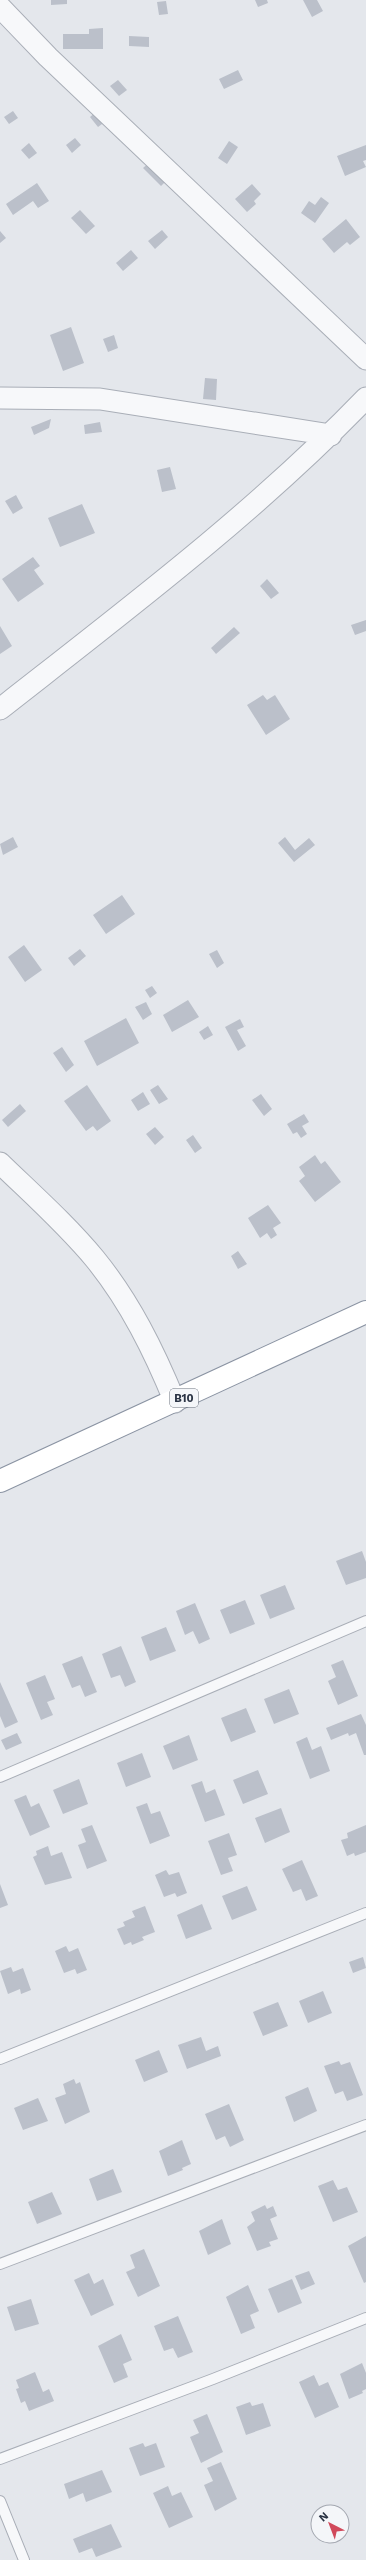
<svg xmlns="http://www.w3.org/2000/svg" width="366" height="2560" viewBox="0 0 366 2560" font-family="'Work Sans',sans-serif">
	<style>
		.building { fill: #bbc0ca }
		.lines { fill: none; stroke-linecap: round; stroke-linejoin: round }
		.service-casing { stroke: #a9aeb7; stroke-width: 12 }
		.minor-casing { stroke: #a9aeb7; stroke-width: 23 }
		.trunk-casing { stroke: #8b94a3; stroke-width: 24 }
		.service { stroke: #f7f8fa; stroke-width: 10 }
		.minor { stroke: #f7f8fa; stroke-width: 21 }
		.trunk { stroke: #fff; stroke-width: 22 }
		.labels { text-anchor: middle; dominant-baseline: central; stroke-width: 3; stroke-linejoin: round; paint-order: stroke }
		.shield { fill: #f4f6f9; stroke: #676e7b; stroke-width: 1 }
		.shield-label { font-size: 11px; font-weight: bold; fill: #2b3445 }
	</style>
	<rect width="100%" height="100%" fill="#e4e7ec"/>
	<path class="building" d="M51 0H67V4L51 5Z
		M255 0H267L268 3 258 7Z
		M303 0H317L323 11 312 17Z
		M166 1 168 14 159 15 157 2Z
		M103 28V49H63V34H89V29Z
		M129 36 149 37V47L129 46Z
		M238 70 243 80 224 89 219 79Z
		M118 80 127 90 119 96 110 86Z
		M98 110 106 121 98 127 90 117Z
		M13 111 18 118 9 124 4 117Z
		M75 138 81 145 72 153 66 145Z
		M229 141 238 147 227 164 218 158Z
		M29 143 37 153 29 159 21 150Z
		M366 145V160L363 161 366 167 345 176 337 156Z
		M151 161 168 179 161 186 143 168Z
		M37 183 49 201 38 208 33 201 13 215 6 204Z
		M252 184 261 194 254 201 256 204 247 212 235 199Z
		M321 197 329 203 315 223 301 213 309 201 315 205Z
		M80 210 95 226 86 234 71 218Z
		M346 219 360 237 350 245 347 242 334 253 322 239Z
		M162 230 168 237 155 249 148 241Z
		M0 231 6 238 0 243Z
		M131 250 138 258 123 271 116 263Z
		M71 327 84 363 63 371 50 335Z
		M114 335 118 348 108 352 103 339Z
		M205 378 217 379 216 400 203 399Z
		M51 419 49 428 34 435 31 427Z
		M100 422 102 432 85 434 84 425Z
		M170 467 176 489 162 492 157 470Z
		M16 495 23 508 13 514 5 501Z
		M82 504 95 533 60 547 48 518Z
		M33 557 40 566 34 570 44 584 18 602 2 579Z
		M267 579 279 593 271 599 260 586Z
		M366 620V631L355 635 351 625Z
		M0 626 12 646 0 654Z
		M234 627 240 633 216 654 211 648Z
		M263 695 267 700 275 695 290 719 266 735 247 705Z
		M13 837 18 847 3 855 0 844Z
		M285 837 295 850 309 838 315 845 294 862 278 843Z
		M122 895 135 914 106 934 93 915Z
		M24 945 42 970 25 982 8 957Z
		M80 949 86 956 74 966 68 958Z
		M217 950 224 963 217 968 209 954Z
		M152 986 157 993 150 998 145 990Z
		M188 1000 199 1017 172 1032 163 1015Z
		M146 1002 152 1014 143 1020 135 1007Z
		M126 1018 139 1043 97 1066 84 1041Z
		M240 1019 244 1027 237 1030 246 1046 238 1051 225 1027Z
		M208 1026 213 1035 204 1040 199 1032Z
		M62 1047 74 1065 66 1072 53 1053Z
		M87 1085 111 1121 97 1131 93 1126 86 1131 64 1101Z
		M158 1085 168 1099 159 1104 150 1090Z
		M143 1092 150 1104 138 1111 131 1100Z
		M261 1094 272 1109 264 1116 252 1100Z
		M20 1104 26 1111 8 1127 2 1120Z
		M304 1114 309 1122 302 1126 307 1134 301 1138 297 1132 293 1134 287 1124Z
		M155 1127 164 1137 155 1145 146 1134Z
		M193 1135 202 1148 195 1153 186 1140Z
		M315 1155 321 1164 325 1161 341 1182 315 1202 299 1181 305 1176 299 1167Z
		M268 1205 281 1223 273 1228 277 1235 271 1239 267 1233 260 1238 248 1218Z
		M238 1251 247 1264 238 1269 231 1256Z
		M362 1551 366 1562V1578L346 1585 336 1561Z
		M285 1585 295 1609 270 1619 260 1595Z
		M245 1600 255 1624 230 1634 220 1610Z
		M195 1603 210 1639 199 1644 193 1631 185 1635 176 1611Z
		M166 1627 176 1651 150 1661 141 1637Z
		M121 1646 136 1682 125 1687 120 1675 111 1678 102 1654Z
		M82 1656 97 1692 85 1697 80 1685 72 1688 62 1664Z
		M343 1660 358 1696 338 1705 328 1681 336 1677 331 1665Z
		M45 1675 55 1699 47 1702 53 1715 41 1720 26 1683Z
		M0 1682 18 1722 5 1728 0 1716Z
		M289 1689 299 1714 274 1724 264 1699Z
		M246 1708 256 1732 231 1742 221 1718Z
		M361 1714 366 1725V1755H364L356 1733 349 1736 348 1733 331 1740 326 1728Z
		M17 1733 22 1743 6 1750 1 1740Z
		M189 1735 198 1760 173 1770 163 1746Z
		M307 1737 312 1750 321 1746 330 1771 310 1779 296 1742Z
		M142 1753 151 1777 126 1787 117 1763Z
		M258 1770 268 1794 243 1804 233 1780Z
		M79 1779 88 1804 63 1814 53 1790Z
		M202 1781 206 1793 215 1789 225 1815 205 1822 191 1785Z
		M26 1795 31 1807 39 1803 50 1827 30 1836 14 1800Z
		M147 1803 151 1814 160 1811 170 1836 150 1844 136 1807Z
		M281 1808 290 1832 265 1843 255 1818Z
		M92 1825 107 1861 87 1869 78 1845 86 1842 81 1829Z
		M366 1825V1852L355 1856 354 1853 347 1856 341 1840 348 1838 347 1833Z
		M229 1833 237 1855 228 1858 233 1871 221 1875 208 1841Z
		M48 1846 51 1856 62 1852 72 1878 45 1885 33 1857 37 1855 36 1851Z
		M302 1860 318 1896 306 1901 301 1889 293 1892 282 1869Z
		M166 1870 169 1875 179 1872 187 1893 177 1897 175 1893 164 1897 155 1875Z
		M0 1884 8 1905 0 1908Z
		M247 1886 257 1910 232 1920 222 1896Z
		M202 1904 212 1929 186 1939 177 1915Z
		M145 1906 155 1932 142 1937 144 1940 132 1945 131 1942 124 1945 117 1929 125 1926 123 1922 135 1917 132 1911Z
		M66 1946 69 1952 78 1948 87 1970 77 1974 75 1969 64 1973 55 1951Z
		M363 1957 366 1968 353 1973 349 1962Z
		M11 1967 13 1972 23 1968 31 1990 21 1994 20 1989 8 1994 0 1971Z
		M323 1991 332 2013 308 2023 299 2001Z
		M278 2002 288 2026 263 2036 253 2012Z
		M201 2037 206 2051 218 2046 221 2056 187 2069 178 2045Z
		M159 2050 168 2072 144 2082 135 2060Z
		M339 2061 341 2065 350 2062 363 2095 347 2101 343 2091 335 2094 324 2066Z
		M74 2079 76 2084 80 2082 90 2112 65 2124 55 2098 66 2094 63 2084Z
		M308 2087 317 2111 294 2122 285 2097Z
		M38 2098 48 2121 23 2130 14 2108Z
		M229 2104 244 2140 230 2147 225 2136 216 2140 205 2114Z
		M182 2140 191 2164 182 2168 183 2170 168 2176 159 2151Z
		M113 2169 122 2192 97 2201 89 2179Z
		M333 2180 338 2190 347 2187 358 2212 333 2222 318 2186Z
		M52 2192 62 2214 37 2224 28 2202Z
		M265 2205 267 2209 273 2206 277 2216 270 2219 278 2239 269 2242 271 2246 257 2251 247 2227 255 2221 251 2212Z
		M222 2219 231 2244 208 2255 199 2231Z
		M366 2236V2282L364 2283 348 2246Z
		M144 2249 160 2286 138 2297 126 2272 135 2268 130 2255Z
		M309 2271 315 2284 301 2290 295 2276Z
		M89 2273 94 2284 103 2279 114 2305 91 2316 74 2280Z
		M292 2279 302 2303 278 2313 268 2289Z
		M248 2285 259 2311 250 2315 255 2328 241 2334 226 2297Z
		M31 2299 39 2324 15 2331 7 2307Z
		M178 2316 193 2352 178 2358 173 2348 164 2351 154 2326Z
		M121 2334 132 2360 123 2364 128 2377 114 2383 98 2346Z
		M362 2363 366 2373V2389L362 2391 363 2393 349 2399 340 2374Z
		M35 2372 43 2392 49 2389 54 2401 29 2411 25 2401 21 2403 16 2389 19 2388 16 2380Z
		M314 2375 319 2386 328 2382 339 2407 315 2418 299 2382Z
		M250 2402 252 2406 263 2403 271 2426 246 2435 236 2407Z
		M207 2414 223 2452 201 2463 190 2437 199 2433 193 2420Z
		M143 2443 145 2447 156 2443 165 2467 140 2476 129 2448Z
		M221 2462 237 2499 215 2511 204 2485 213 2481 207 2468Z
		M102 2470 112 2492 86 2502 83 2493 69 2499 64 2484Z
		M168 2486 172 2496 181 2492 193 2517 169 2528 153 2493Z
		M111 2524 122 2547 96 2557 92 2548 79 2553 73 2539Z"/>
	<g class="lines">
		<defs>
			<path id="service" d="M0 1777 366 1621
				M0 2059 366 1913
				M0 2264 366 2125
				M0 2459 213 2379 366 2318
				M0 2501 24 2560"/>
			<path id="minor" d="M0 7 48 57 366 359
				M0 398 100 399 331 435
				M0 709C125 611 255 513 366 398
				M0 1163C32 1194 66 1224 95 1259 130 1302 154 1351 175 1402"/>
			<path id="trunk" d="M0 1481 366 1312"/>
		</defs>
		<use href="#service" class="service-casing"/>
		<use href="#minor" class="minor-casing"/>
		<use href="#trunk" class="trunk-casing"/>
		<use href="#service" class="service"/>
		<use href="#minor" class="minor"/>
		<use href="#trunk" class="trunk"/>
	</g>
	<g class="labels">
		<rect class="shield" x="170" y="1389" width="28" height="18" rx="3"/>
		<g class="shield-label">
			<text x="184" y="1398">B10</text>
		</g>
	</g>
	<g transform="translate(330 2524) rotate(318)"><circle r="19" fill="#f4f6f9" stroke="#a4a8b1"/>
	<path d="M0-3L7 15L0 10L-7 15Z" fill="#d1495b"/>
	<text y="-6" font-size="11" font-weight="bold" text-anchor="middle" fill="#2b3445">N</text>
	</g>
</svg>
